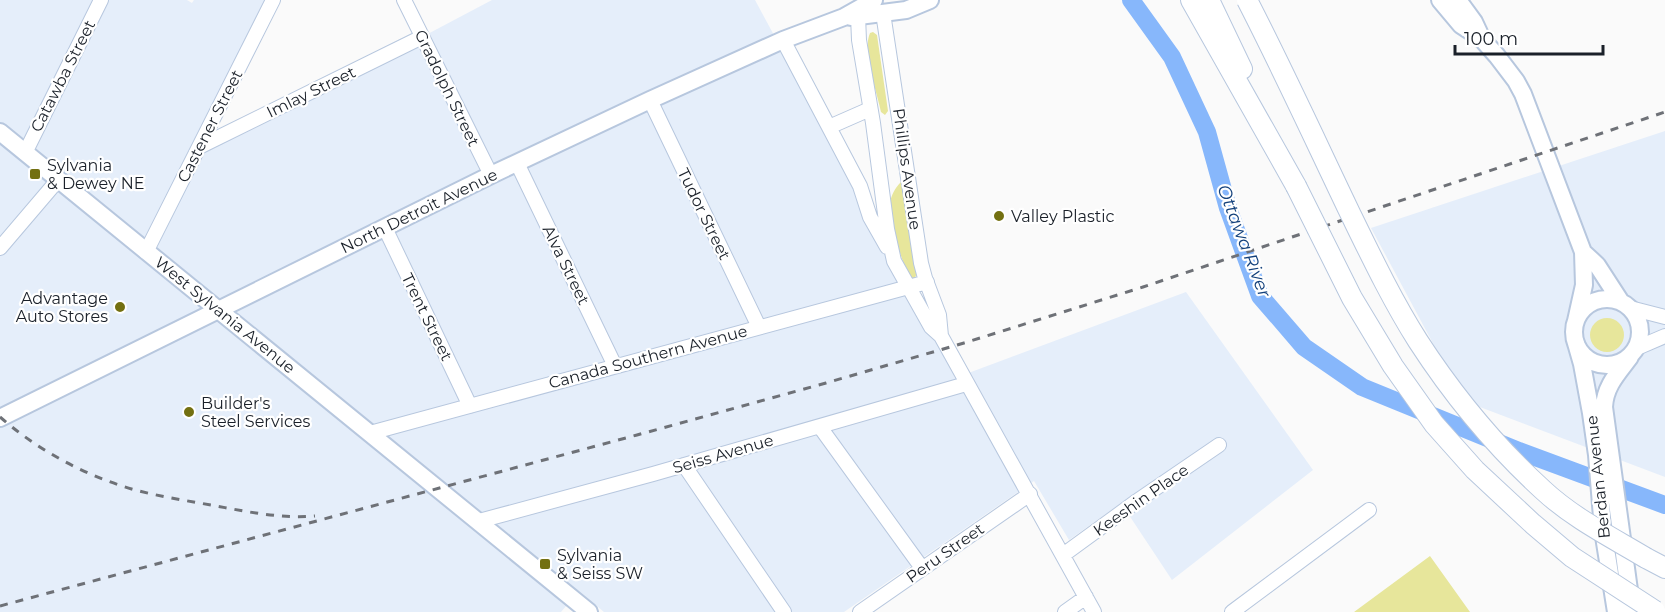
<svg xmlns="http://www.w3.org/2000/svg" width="1665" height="612" viewBox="0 0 1665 612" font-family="Montserrat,sans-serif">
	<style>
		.built { fill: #e5eefa }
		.green { fill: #e7e69b }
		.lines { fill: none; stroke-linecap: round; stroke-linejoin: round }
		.river { stroke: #87b7fb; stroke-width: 18 }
		.minor-casing { stroke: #b7c7de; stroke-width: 16 }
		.major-casing { stroke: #b7c7de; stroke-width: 20 }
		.highway-casing { stroke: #b7c7de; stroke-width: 22 }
		.minor { stroke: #fff; stroke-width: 14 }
		.major { stroke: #fff; stroke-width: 16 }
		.highway { stroke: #fff; stroke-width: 20 }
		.rail { stroke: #6e7177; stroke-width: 3; stroke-dasharray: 8 8; stroke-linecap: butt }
		.highway-bridge-casing { stroke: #b7c7de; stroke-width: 22; stroke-linecap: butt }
		.highway-bridge { stroke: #fff; stroke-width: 20 }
		.poi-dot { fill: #737011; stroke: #fff; stroke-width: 2 }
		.labels { text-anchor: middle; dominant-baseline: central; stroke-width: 4.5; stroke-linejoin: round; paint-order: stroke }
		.street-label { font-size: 16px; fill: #1a2029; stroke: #fff }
		.poi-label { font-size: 16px; fill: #1a2029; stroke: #fff; text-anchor: start }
		.water-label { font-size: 18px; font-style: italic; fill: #13417c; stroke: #fff }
	</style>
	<rect width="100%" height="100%" fill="#fafafa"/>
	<path class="built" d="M0 0H187L192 3 194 0H267L200 146 422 37 492 0H755L911 289 955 378 1186 292 1313 470 1172 580 1121 503 1069 540 1034 481 844 612H604L579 591 561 612H0Z
		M1665 131V477L1464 401 1371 228Z"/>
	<path class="green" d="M873 32 877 35 888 111 885 115 881 112C877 92 862 51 870 33Z
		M901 182 908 210 917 273 914 280 910 279C902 260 888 223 890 204 891 195 895 188 901 182Z
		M1590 335a17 17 0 1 1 34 0a17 17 0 1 1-34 0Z
		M1430 556 1470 612H1354Z"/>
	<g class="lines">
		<path class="river" d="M1131 0 1172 57 1207 132 1228 208 1260 296 1304 347 1362 387 1519 451 1665 505"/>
		<defs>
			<path id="minor" d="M404 0 491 175
				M883 13 921 263 925 278 939 315 941 336
				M858 16 859 40 873 123 887 229 894 261 931 327 941 336 1094 612
				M783 40 860 186 870 217 887 247
				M650 100 759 327
				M829 127 870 109
				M199 147 422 37
				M25 153 101 0
				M517 163 615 366
				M385 228 470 406
				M0 248 58 180
				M146 252 273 0
				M1630 308 1665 317
				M1637 348 1665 336
				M820 427 922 568
				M370 433 927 282
				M684 465 784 612
				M479 521 653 474 966 384
				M1063 555 1137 501 1219 445
				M860 612 1030 494
				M1065 612 1086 597
				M1232 612 1369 510"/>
			<path id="major" d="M1440 0 1461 25 1481 38 1497 56 1516 81 1523 94 1583 252 1584 285 1576 321
				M1458 0 1474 22 1481 37
				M851 17 906 10 930 0
				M0 132 589 612
				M1583 252 1597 265 1621 302
				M1574 332a33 33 0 1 1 66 0a33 33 0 1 1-66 0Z
				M1576 343 1582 364 1591 413 1597 455 1603 530 1616 612
				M1630 357C1618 373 1605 386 1604 407L1632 612
				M0 418 491 175 650 100 783 40 844 17 874 0"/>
			<path id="highway" d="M1191 0 1296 186
				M1209 0 1242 69
				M1646 558 1665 568"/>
		</defs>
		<use href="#minor" class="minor-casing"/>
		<use href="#major" class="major-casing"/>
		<use href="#highway" class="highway-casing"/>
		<use href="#minor" class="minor"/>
		<use href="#major" class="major"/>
		<use href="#highway" class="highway"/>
		<path class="rail" d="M0 417C39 451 86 476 135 490 162 497 189 501 216 506 249 512 282 519 315 516
			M0 606 637 435 826 383 964 343 1143 287 1665 112"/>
		<defs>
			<path id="highway-bridge" d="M1247 0C1283 70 1316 142 1350 213 1371 256 1392 300 1418 341 1453 395 1496 447 1543 490 1573 518 1611 537 1646 558
				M1296 186 1352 298 1393 366 1434 424 1475 470 1533 524 1572 557 1655 611"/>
		</defs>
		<use href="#highway-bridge" class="highway-bridge-casing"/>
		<use href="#highway-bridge" class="highway-bridge"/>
	</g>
	<g class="poi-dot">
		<rect x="29" y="168" width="12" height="12" rx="3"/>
		<circle cx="999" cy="216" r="6"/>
		<circle cx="120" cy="307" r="6"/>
		<circle cx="189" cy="412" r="6"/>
		<rect x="539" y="558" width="12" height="12" rx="3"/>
	</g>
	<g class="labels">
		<g class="street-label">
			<text transform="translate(63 76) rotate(-63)">Catawba Street</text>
			<text transform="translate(447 88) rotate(64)">Gradolph Street</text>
			<text transform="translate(311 92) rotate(-26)">Imlay Street</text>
			<text transform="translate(210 126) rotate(-63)">Castener Street</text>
			<text transform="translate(907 169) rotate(82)">Phillips Avenue</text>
			<text transform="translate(419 211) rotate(-26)">North Detroit Avenue</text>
			<text transform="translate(704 214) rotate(64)">Tudor Street</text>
			<text transform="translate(566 265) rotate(64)">Alva Street</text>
			<text transform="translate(225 315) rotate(39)">West Sylvania Avenue</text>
			<text transform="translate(427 317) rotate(64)">Trent Street</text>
			<text transform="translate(648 357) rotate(-15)">Canada Southern Avenue</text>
			<text transform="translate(723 454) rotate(-16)">Seiss Avenue</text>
			<text transform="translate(1598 477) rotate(-96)">Berdan Avenue</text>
			<text transform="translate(1141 500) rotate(-35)">Keeshin Place</text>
			<text transform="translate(945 553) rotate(-35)">Peru Street</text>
		</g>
		<g class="poi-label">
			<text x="47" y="165">Sylvania<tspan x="47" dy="18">&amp; Dewey NE</tspan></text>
			<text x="1011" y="216">Valley Plastic</text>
			<text x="108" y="298" text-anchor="end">Advantage<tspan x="108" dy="18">Auto Stores</tspan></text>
			<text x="201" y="403">Builder's<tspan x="201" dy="18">Steel Services</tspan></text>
			<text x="557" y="555">Sylvania<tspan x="557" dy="18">&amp; Seiss SW</tspan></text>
		</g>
		<g class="water-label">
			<text transform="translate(1244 241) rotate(69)">Ottawa River</text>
		</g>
	</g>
	<path d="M1455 45v9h148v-9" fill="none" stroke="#1a2029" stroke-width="3"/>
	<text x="1464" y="45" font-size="18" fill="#1a2029" stroke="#ffffff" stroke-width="4.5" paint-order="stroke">100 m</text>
</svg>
